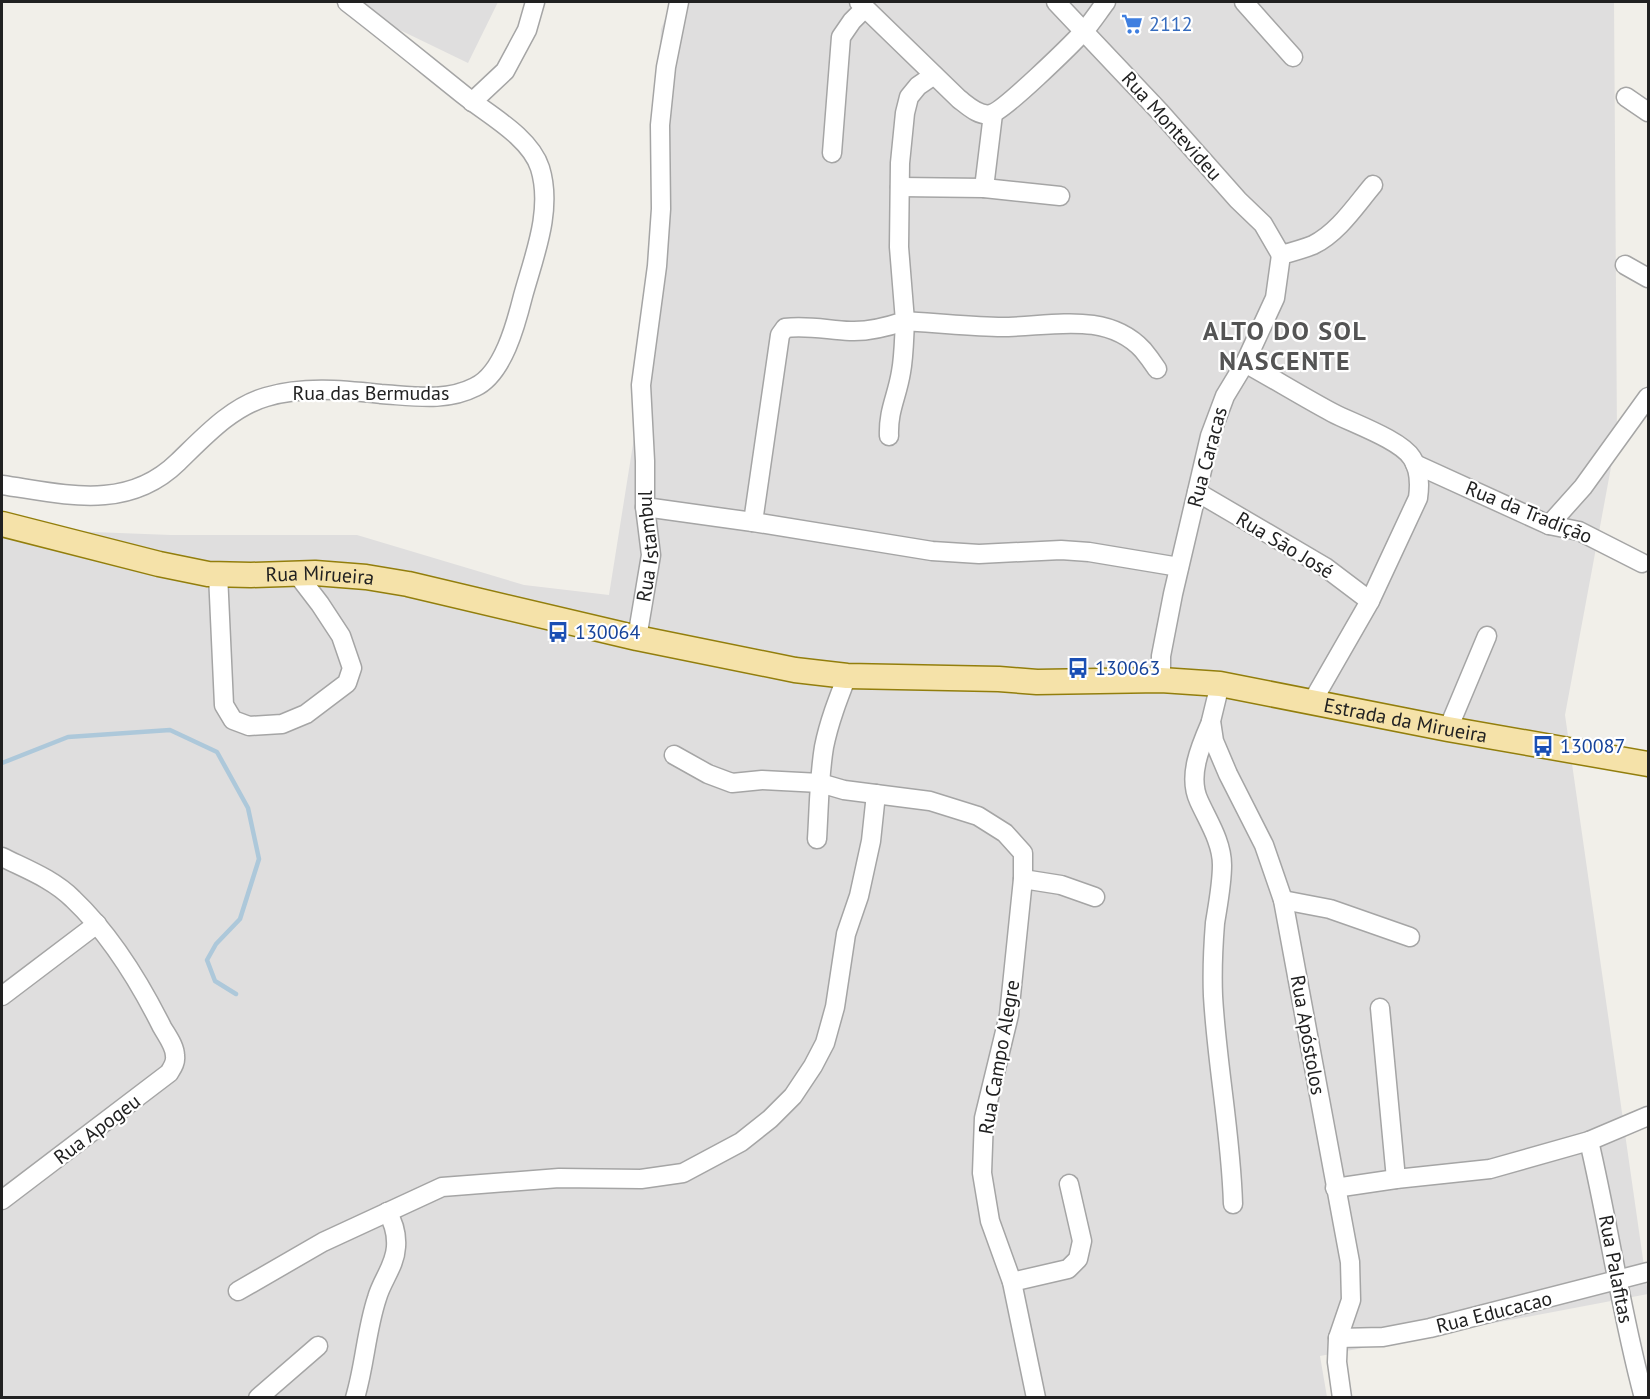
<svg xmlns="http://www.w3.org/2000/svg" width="1650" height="1399" viewBox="0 0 1650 1399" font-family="'PT Sans',sans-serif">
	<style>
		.residential { fill: #dfdede }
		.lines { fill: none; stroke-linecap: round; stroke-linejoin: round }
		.stream { stroke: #adc8da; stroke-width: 4.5 }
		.minor-casing { stroke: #a5a5a5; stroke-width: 21 }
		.major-casing { stroke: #927e0c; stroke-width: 27 }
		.minor { stroke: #fff; stroke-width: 18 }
		.major { stroke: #f5e2a9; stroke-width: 24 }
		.labels { text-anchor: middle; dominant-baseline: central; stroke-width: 4.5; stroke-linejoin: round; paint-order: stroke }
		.shop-label { font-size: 20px; fill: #366cbe; stroke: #fff; text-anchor: start }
		.street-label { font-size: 20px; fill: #212121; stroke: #fff }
		.transit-label { font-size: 20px; fill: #164399; stroke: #fff; text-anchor: start }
		.district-label { font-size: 26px; font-weight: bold; letter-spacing: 1.5px; fill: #545454; stroke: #fff }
	</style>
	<rect width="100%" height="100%" fill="#f1efe9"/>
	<path class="residential" d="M342 2H498L468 63Z
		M672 2H1614L1617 435 1565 715 1648 1294 1320 1356 1327 1397H2V514L67 531 171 535H357L524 585 609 595 641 394 661 29Z"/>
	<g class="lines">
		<path class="stream" d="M2 763 68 737 170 730 217 752 248 808 259 859 240 919 216 944 207 960 215 981 236 994"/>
		<defs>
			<g id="minor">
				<path d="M859 2 959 99C967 105 979 117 991 114 1004 111 1071 45 1084 31 1092 22 1099 11 1106 2"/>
				<path d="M1056 2 1160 112 1238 200 1263 224 1281 255"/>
				<path d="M1244 2 1293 57"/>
				<path d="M1626 97 1648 112"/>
				<path d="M472 102 505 71 527 30 535 2"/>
				<path d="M832 153 841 37 852 21 865 8"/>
				<path d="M900 187 984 188 1060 196"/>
				<path d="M984 188 993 114"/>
				<path d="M1625 265 1648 278"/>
				<path d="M1245 363C1274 379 1303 397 1333 413 1352 423 1401 440 1412 458 1420 470 1420 484 1418 498L1370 601 1312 702"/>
				<path d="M889 436C888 410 897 397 901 372 904 356 904 338 905 321 936 323 967 326 998 327 1046 328 1105 309 1143 350 1148 356 1153 363 1157 369"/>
				<path d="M1415 464 1549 525 1579 531 1642 563"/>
				<path d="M2 485C64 494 127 512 178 462 204 437 231 407 266 397 304 386 342 390 381 394 413 396 446 402 475 387 503 374 516 324 523 296 534 256 553 210 540 168 530 137 489 115 465 96 425 64 386 32 347 2"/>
				<path d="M1197 492 1325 567 1370 601"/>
				<path d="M645 507 753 522 932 551 979 554 1061 550 1089 552 1179 567"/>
				<path d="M753 522 780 335 785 328C807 325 828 330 850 331 869 332 887 327 905 321L899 247 900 163 905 113 909 97 918 86 934 75"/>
				<path d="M1549 525 1583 487 1648 397"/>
				<path d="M218 574 224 705 233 720 249 726 282 724 306 714 347 683 352 668 341 636 320 604 297 574"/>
				<path id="s1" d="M637 638 651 555 645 507V461L641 385 657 266 661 209 660 125 666 67 679 2"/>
				<path d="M1161 680V656L1173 594 1210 436 1225 396 1245 363 1275 298 1281 255C1292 252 1303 249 1313 245 1338 233 1356 205 1373 185"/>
				<path d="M1220 684 1211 721 1214 741 1228 774 1264 845 1283 900 1350 1262 1351 1300 1338 1338 1337 1362 1342 1398"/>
				<path d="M1211 722C1201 745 1187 776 1199 801 1208 821 1222 842 1222 865 1222 884 1218 904 1215 923 1213 948 1212 971 1213 996 1217 1066 1231 1134 1233 1204"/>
				<path d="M1448 729 1487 636"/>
				<path d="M674 755 708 774 732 783 762 780 820 783 844 790 930 801 978 816 1005 833 1023 853V879L1009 1015 984 1118 982 1173 990 1221 1012 1282 1036 1398"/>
				<path d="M817 839C819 808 819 777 824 747 829 722 838 699 847 676"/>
				<path d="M2 857C26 869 53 879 73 899 111 935 139 981 162 1027 167 1036 175 1046 175 1056 176 1063 172 1068 169 1073L2 1200"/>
				<path d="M1023 879 1061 885 1095 897"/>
				<path d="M1283 900 1330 909 1410 937"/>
				<path d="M2 996 97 924"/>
				<path d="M1380 1008 1396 1179"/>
				<path d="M1589 1141C1609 1226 1621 1313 1644 1398"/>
				<path d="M1335 1188 1396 1179 1490 1169 1589 1141 1648 1116"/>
				<path d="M1012 1282 1068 1269 1078 1259 1082 1241 1069 1184"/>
				<path d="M238 1291 323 1242 442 1187 559 1178 641 1179 683 1173 741 1142 770 1119 793 1096 813 1066 825 1043 835 1007 846 934 859 896 871 841 876 794"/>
				<path d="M1338 1338 1383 1337 1430 1328 1648 1272"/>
				<path d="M258 1398 318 1346"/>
				<path d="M355 1398C365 1365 366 1331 377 1298 382 1280 395 1266 396 1247 397 1233 394 1223 387 1212"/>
			</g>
			<g id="major">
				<path id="s2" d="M2 524 159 564 208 574 251 575 315 573 366 577 408 584 637 638 795 670 847 676 999 679 1037 682 1161 680 1220 684 1448 729 1648 764"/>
			</g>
		</defs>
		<use href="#minor" class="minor-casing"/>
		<use href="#major" class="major-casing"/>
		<use href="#minor" class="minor"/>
		<use href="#major" class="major"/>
	</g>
	<defs>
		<symbol id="supermarket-bare" viewBox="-9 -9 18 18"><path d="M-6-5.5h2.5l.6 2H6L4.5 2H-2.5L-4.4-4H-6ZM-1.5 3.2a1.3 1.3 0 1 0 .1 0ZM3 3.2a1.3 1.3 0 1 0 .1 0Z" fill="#3f7fe0" stroke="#fff" stroke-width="2.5" paint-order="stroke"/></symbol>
		<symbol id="bus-bare" viewBox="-9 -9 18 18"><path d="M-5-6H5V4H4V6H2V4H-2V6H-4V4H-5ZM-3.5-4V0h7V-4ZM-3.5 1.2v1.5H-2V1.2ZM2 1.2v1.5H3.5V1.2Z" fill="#1a4fb4" stroke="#fff" stroke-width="2.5" paint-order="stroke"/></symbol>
	</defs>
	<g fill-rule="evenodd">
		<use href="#supermarket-bare" x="1117" y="9" width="30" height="30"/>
		<use href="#bus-bare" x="543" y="617" width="30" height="30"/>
		<use href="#bus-bare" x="1063" y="653" width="30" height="30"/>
		<use href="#bus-bare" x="1528" y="731" width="30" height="30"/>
	</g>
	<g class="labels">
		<g class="shop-label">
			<text x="1149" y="24">2112</text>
		</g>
		<g class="street-label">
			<text transform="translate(1172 126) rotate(48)">Rua Montevideu</text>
			<text x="371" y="393">Rua das Bermudas</text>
			<text transform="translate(1207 457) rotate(-75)">Rua Caracas</text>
			<text transform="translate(1529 512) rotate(22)">Rua da Tradição</text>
			<text transform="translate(1285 545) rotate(31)">Rua São José</text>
			<text stroke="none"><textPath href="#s1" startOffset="93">Rua Istambul</textPath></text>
			<text stroke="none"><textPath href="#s2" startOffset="324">Rua Mirueira</textPath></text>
			<text stroke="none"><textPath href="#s2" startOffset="1424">Estrada da Mirueira</textPath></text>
			<text transform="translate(1308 1035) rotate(80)">Rua Apóstolos</text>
			<text transform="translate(999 1057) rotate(-80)">Rua Campo Alegre</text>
			<text transform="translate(97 1129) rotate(-37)">Rua Apogeu</text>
			<text transform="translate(1616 1269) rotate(79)">Rua Palafitas</text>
			<text transform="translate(1494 1312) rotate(-14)">Rua Educacao</text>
		</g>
		<g class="transit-label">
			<text x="575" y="632">130064</text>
			<text x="1095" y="668">130063</text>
			<text x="1560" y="746">130087</text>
		</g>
		<g class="district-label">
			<text x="1285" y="330">ALTO DO SOL<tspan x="1285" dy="30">NASCENTE</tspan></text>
		</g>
	</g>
	<rect width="1650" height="1399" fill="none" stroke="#212121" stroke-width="6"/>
</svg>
